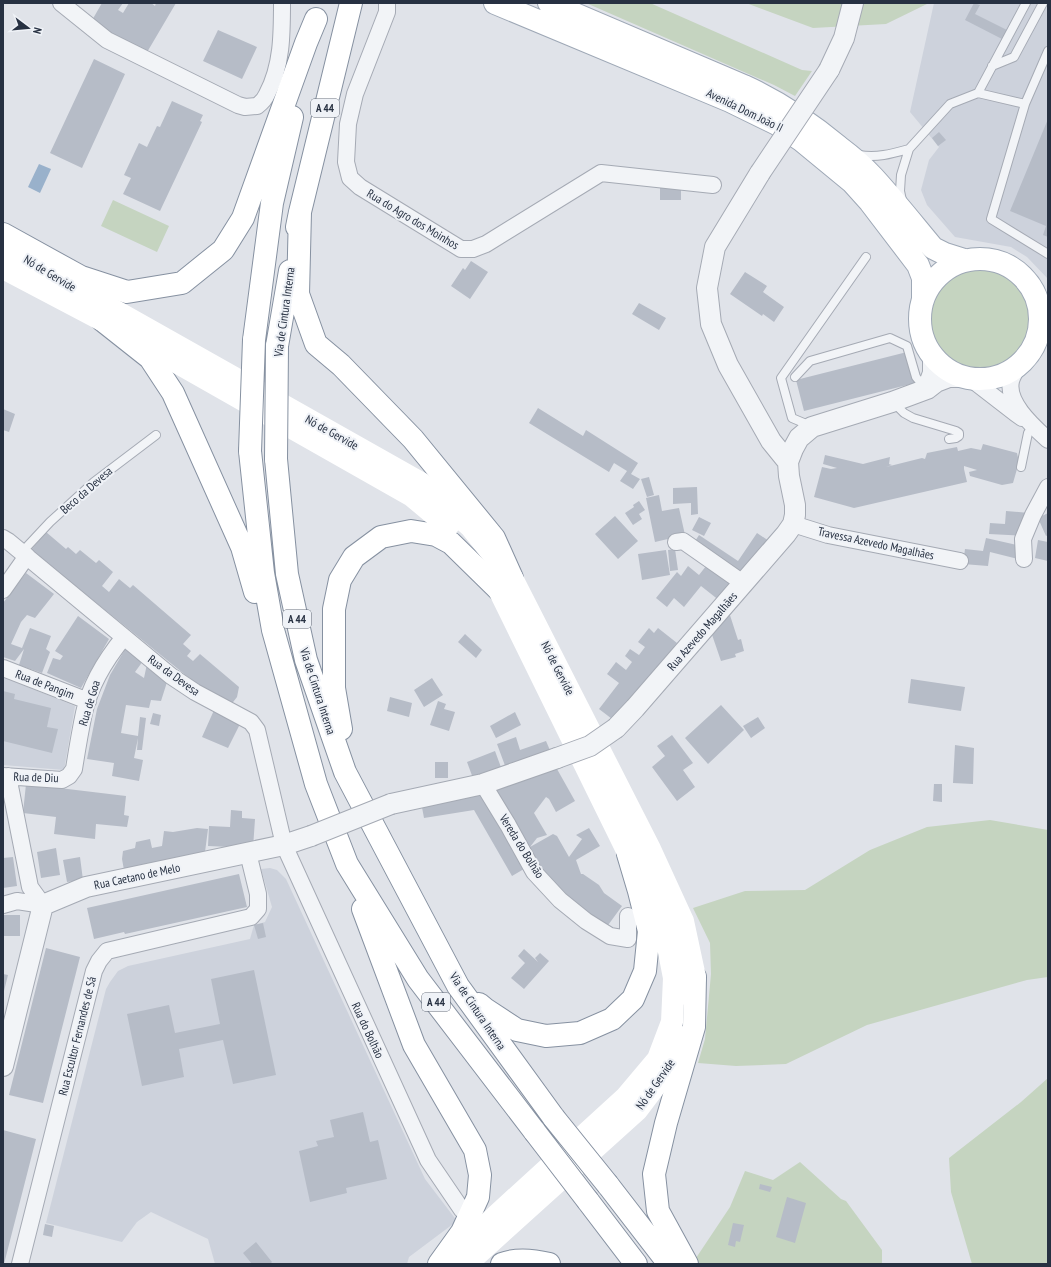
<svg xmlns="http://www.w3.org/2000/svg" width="1051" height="1267" viewBox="0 0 1051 1267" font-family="'PT Sans Narrow',sans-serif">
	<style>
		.built { fill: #cdd2dc }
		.green { fill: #c5d4c0 }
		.water { fill: #99b1cb }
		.building { fill: #b6bcc7 }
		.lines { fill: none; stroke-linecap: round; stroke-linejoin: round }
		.service-casing { stroke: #a5aab4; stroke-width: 10 }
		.minor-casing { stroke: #a5aab4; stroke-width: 18 }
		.tertiary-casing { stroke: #a5aab4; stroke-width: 22 }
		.primary-casing { stroke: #9ea8b6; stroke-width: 24 }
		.motorway-casing { stroke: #8691a1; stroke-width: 24 }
		.service { stroke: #f2f4f7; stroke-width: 8 }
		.minor { stroke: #f2f4f7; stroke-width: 16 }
		.tertiary { stroke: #f2f4f7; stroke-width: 20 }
		.secondary { stroke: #fff; stroke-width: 22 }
		.primary { stroke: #fff; stroke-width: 22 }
		.motorway { stroke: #fff; stroke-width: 22 }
		.tertiary-bridge-casing { stroke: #a5aab4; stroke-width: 22; stroke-linecap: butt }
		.motorway-bridge-casing { stroke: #8691a1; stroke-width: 24; stroke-linecap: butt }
		.tertiary-bridge { stroke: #f2f4f7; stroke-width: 20 }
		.motorway-bridge { stroke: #fff; stroke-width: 22 }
		.labels { text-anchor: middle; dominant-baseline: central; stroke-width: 4; stroke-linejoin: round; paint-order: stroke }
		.shield { fill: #eff2f7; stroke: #636b78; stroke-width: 1 }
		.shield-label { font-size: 11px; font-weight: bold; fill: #273142 }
		.street-label { font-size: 12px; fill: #273142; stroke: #eff2f7 }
	</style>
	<rect width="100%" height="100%" fill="#e0e3e9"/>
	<path class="built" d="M934 3H1048V279L1027 257 1011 247 955 237 927 205 921 190 929 160 939 147 910 112Z
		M3 677 75 706 64 770 3 765Z
		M270 868 277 870 286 879 425 1179 457 1221 409 1257 407 1264H215L208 1239 151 1212 137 1222 122 1242 46 1223 106 989 110 982 118 971 128 966 250 939 254 925 265 922 272 907 261 869Z"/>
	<path class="green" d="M586 3H650L802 70 812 71 795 96 774 85Z
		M746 3H929L886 24 813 28Z
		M113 200 169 226 157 252 101 226Z
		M930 319a50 50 0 1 1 100 0a50 50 0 1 1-100 0Z
		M990 820 1048 830V977L1027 980 867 1025 786 1064 736 1066 698 1063 705 1039 711 974 710 943 693 908 745 891 805 890 870 850 927 827Z
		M1048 1078V1264H972L951 1192 949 1158 1021 1102Z
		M800 1162 841 1199 846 1201 882 1250V1264H700L696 1258 730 1207 745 1171 773 1180Z"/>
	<path class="water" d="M39 164 51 169 40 193 28 187Z"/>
	<path class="building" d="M102 3H123L118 10 123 13 129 3H151L155 6 156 3H176L146 54 91 22Z
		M974 3 980 5 975 14 1007 30 1002 39 965 20Z
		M218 30 257 47 242 79 203 61Z
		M94 59 125 74 82 168 50 153Z
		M172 101 203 115 200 121 202 122 160 211 123 194 131 178 124 175 139 143 147 147 157 126 160 127Z
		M1048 119V237L1043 235 1046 226 1010 211Z
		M939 132 946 140 938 146 932 138Z
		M660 188H681V200H660Z
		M471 261 488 272 470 299 451 286 463 268 465 270Z
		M745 272 767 286 763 292 784 307 774 322 763 314 762 316 730 294Z
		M639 303 666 318 659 330 632 314Z
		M907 352 915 383 804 411 796 380Z
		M538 408 583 436 586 430 638 463 631 474 640 479 633 489 620 481 627 471 614 463 609 472 529 423Z
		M3 409 15 414 9 432 3 430Z
		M983 444 1017 453 1019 462 1013 483 1002 485 970 476 969 472 977 470 964 466V469L967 482 854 508 814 497 822 467 831 469 837 468 823 464 825 455 863 464 890 457 889 464 892 465 886 467 922 458 925 459 927 453 957 447 958 451 971 448 981 450Z
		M649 477 654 495 647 497 641 479Z
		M697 487 698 514 691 515V503L673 504V488Z
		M659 495 662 511 679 508 685 535 655 542 646 498Z
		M639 501 645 510 639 514 642 519 633 525 625 513 634 507 633 505Z
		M1006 511 1029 513 1027 536 989 534 990 523 1005 524Z
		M1048 513V535L1046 536 1038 518Z
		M615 516 638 541 618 559 595 534Z
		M699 517 711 523 704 536 692 530Z
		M46 532 66 549 68 547 76 554 80 550 96 563 99 560 113 572 102 586 109 592 119 579 130 588 133 585 191 635 183 644 191 651 187 656 193 661 200 654 239 687 237 697 230 706 199 686 31 550Z
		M757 533 769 541 743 580 692 546 699 535 738 561Z
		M986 538 1021 546 1018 559 990 552 988 566 963 564 965 549 983 551Z
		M1038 540 1048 542V561L1035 558Z
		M675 549 678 570 670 571 668 550Z
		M666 550 670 575 642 580 638 554Z
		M710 561 735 582 720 601 701 586 684 607 674 598 667 607 656 598 677 572 681 576 688 566 699 575Z
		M26 573 54 594 35 618 27 615 21 622 11 644 22 648 30 628 51 636 46 649 50 652 42 673 19 665 24 649 15 661 3 657V603Z
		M727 606 738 640 741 639 744 651 735 654 736 657 721 661 709 626Z
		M78 616 109 639 81 688 47 673 53 658 60 660 63 656 55 651Z
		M649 628 654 633 658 628 677 643 616 722 599 709 619 683 607 674 616 662 626 670 632 662 625 656 630 649 639 655 645 647 638 642Z
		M465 634 482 650 476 658 458 642Z
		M127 646 143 661 135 672 144 678 147 664 168 679 161 701 151 700 149 708 126 705 121 733 138 736 140 717 146 718 142 750H137L138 738 134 758 143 760 139 781 112 776 114 763 87 759 97 709 110 675Z
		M432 678 443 695 424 707 414 690Z
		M911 679 965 687 961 711 908 703Z
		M3 691 15 694 14 699 51 708 47 727 58 729 52 753 3 741Z
		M390 697 412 703 409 717 387 711Z
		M438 701 446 704 444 709 455 712 449 731 430 725Z
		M721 705 744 730 708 764 685 738Z
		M215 708 242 720 228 748 202 737Z
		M515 712 521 725 496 738 490 726Z
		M153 713 161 715 159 726 150 724Z
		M758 717 765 728 751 738 743 726Z
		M672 735 693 763 683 770 695 787 677 801 652 767 665 756 657 746Z
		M516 737 520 750 546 741 552 755 507 771 497 744Z
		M955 745 974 748 973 784 953 783Z
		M495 751 502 770 474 781 467 762Z
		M435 762H448V778H435Z
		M557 769 575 801 556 812 549 799 546 797 534 813 547 835 537 838 530 847 553 834 557 836 569 857 582 839 576 835 589 828 600 846 576 860 581 874H583L599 885 604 893 622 906 606 928 552 888 499 800 495 785Z
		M26 784 126 796 124 815 129 816 127 827 96 824 95 839 54 834 56 817 23 813Z
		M934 784H942V802L933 801Z
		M486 792 529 866 512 876 474 810 424 818 421 802Z
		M231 810 242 811V818L255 819 253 848 208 846 209 826 230 827Z
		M197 828 208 829 205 852 124 870 122 859 123 851 135 848 136 842 150 839 152 848 162 846 164 831 173 832Z
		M56 848 60 875 41 878 37 852Z
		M13 857 17 886 3 888V858Z
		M80 857 83 880 67 882 63 860Z
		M239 874 247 907 125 934 124 932 94 939 87 908Z
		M3 915H20V936H3Z
		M263 923 266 937 258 939 254 925Z
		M46 948 80 957 43 1103 9 1095Z
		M524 949 538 962 535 958 540 953 549 961 524 989 511 978 525 963 518 956Z
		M254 970 276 1075 233 1084 223 1040 179 1049 184 1077 142 1086 127 1014 169 1005 175 1033 220 1024 211 979Z
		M3 974 8 975 4 991H3Z
		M363 1112 370 1142 378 1140 387 1179 346 1188 347 1193 310 1202 299 1151 318 1146 316 1141 334 1137 330 1120Z
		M3 1130 36 1139 4 1264 3 1263Z
		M760 1184 772 1187 770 1192 759 1189Z
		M787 1197 806 1203 795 1243 776 1237Z
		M733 1223 744 1225 740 1242 736 1241 735 1247 728 1245Z
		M45 1224 54 1226 52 1237 43 1235Z
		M256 1242 272 1262 270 1264H252L243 1253Z"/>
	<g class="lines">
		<defs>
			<path id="service" d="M992 66 1014 57 1043 3
				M978 93 1026 3
				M1025 104 991 219 1048 254
				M859 155C877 158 891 154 909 149
				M902 200 900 191 901 175 909 149 950 104 978 93 1025 104 1048 51
				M795 377 810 361 890 338 907 346 916 377 926 389
				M893 402 904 413 913 418 956 431 959 433V436L956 438 949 439
				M811 426 792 418 781 378 866 257
				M1021 467 1028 433 1033 426
				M22 552 50 522 94 482 156 435"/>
			<path id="minor" d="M61 3 107 40 238 105 245 107 257 106C261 103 265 99 267 94 282 66 282 34 282 3
				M387 3V12L355 94 348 124 346 162 350 178 360 187 461 249H473L486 244 601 173 713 185
				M1017 367C1016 371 1012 376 1011 381 1006 403 1034 427 1048 440
				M971 379 1015 413 1022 418
				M793 524 828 535 960 561
				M3 538 8 541 171 676 195 692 251 722 257 730 284 845 428 1160 462 1210
				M676 542 683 541 743 583
				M1024 559 1023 539 1033 515 1048 487
				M3 590 27 556
				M3 668 88 701
				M3 776 62 780 69 776 74 769C77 750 80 732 84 713 90 685 106 659 124 637
				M8 776 30 887 43 905
				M483 784 508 825 534 872 560 900 586 921 610 936 628 939V916
				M3 905 17 901 43 905
				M20 1264 94 971 99 961 107 951 251 917 258 909V894L248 853"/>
			<path id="tertiary" d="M829 70 844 38 853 3
				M760 173 715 247 707 288 711 324 728 365 771 441 788 462
				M927 389 933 373V356
				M616 728 635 708 786 534 793 524 795 515V505L789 476 788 462 793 449 799 438 812 427 892 402 927 389 936 382 949 377H963
				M391 804 483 784 557 758
				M3 1066 43 905 86 887 284 845 311 836"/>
			<path id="primary" d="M495 3 730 101 777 124 801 140 852 182 870 202 918 265 923 278V300
				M549 3 744 86C779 102 809 122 839 147 851 156 863 166 873 177 894 200 913 224 933 248L945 254 964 260
				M920 319a60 60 0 1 1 120 0a60 60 0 1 1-120 0Z"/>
			<path id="motorway" d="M300 212 298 294 316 344 341 365 413 439 494 538 512 578
				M297 227 300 212 351 3
				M3 234 81 277 127 292 182 283 223 250 243 218 306 43 316 19
				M102 320 150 358 173 393 242 547 255 592
				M254 340 272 203 292 117
				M277 346 290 271
				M250 451 263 573 273 630 316 784 347 864 418 979 535 1132
				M276 459 287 574 306 660 345 772 458 986 554 1118
				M341 729 334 688V609L340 580 354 557 381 537 411 531 436 535 451 543 499 590
				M363 909 414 1045 475 1150 480 1175 478 1197 462 1232 439 1264
				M479 1004 485 1009 517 1030 546 1036 580 1033 612 1019 633 999 645 971 649 931 639 891 628 854
				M608 1185 669 1264
				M588 1201 636 1264
				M502 1264C517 1258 533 1260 549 1264
				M687 1264 658 1211 654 1174 666 1123 694 1027 695 977"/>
		</defs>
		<use href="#service" class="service-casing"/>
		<use href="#minor" class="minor-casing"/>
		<use href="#tertiary" class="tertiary-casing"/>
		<use href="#primary" class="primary-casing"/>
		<use href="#motorway" class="motorway-casing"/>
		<use href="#service" class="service"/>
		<use href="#minor" class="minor"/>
		<use href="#tertiary" class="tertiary"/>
		<path class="secondary" d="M3 243 34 265 421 483 471 527 512 578 650 849 683 921 695 977 691 996
			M3 268 102 320 412 496 448 526
			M457 1255 487 1224 626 1097 658 1059 672 1022 674 978 664 926 499 590 490 573
			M469 1264 472 1259 637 1110 671 1065 682 1037"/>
		<use href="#primary" class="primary"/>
		<use href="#motorway" class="motorway"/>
		<defs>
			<path id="tertiary-bridge" d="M760 173 829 70
				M557 758 590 746 616 728
				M311 836 391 804"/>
			<path id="motorway-bridge" d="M250 451 254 340
				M276 459 277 346
				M554 1118 608 1185
				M535 1132 588 1201"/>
		</defs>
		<use href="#tertiary-bridge" class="tertiary-bridge-casing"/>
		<use href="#motorway-bridge" class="motorway-bridge-casing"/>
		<use href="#tertiary-bridge" class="tertiary-bridge"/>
		<use href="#motorway-bridge" class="motorway-bridge"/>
	</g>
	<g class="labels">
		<g class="shield">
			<rect x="311" y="99" width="28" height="18" rx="3"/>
			<rect x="283" y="610" width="28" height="18" rx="3"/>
			<rect x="422" y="993" width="28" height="18" rx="3"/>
		</g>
		<g class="shield-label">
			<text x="325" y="108">A 44</text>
			<text x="297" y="619">A 44</text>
			<text x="436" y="1002">A 44</text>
		</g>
		<g class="street-label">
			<text transform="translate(745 110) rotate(26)">Avenida Dom João II</text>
			<text transform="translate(413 219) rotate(31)">Rua do Agro dos Moinhos</text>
			<text transform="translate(50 273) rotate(31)">Nó de Gervide</text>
			<text transform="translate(284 312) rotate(-82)">Via de Cintura Interna</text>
			<text transform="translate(332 432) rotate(29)">Nó de Gervide</text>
			<text transform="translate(86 490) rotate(-41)">Beco da Devesa</text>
			<text transform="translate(876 543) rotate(12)">Travessa Azevedo Magalhães</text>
			<text transform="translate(702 631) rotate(-49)">Rua Azevedo Magalhães</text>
			<text transform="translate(558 668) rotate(63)">Nó de Gervide</text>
			<text transform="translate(174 675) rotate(36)">Rua da Devesa</text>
			<text transform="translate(45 684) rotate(21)">Rua de Pangim</text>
			<text transform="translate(318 691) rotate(72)">Via de Cintura Interna</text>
			<text transform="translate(89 703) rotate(-73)">Rua de Goa</text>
			<text transform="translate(36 777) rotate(2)">Rua de Diu</text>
			<text transform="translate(522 846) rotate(58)">Vereda do Bolhão</text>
			<text transform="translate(137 876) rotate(-12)">Rua Caetano de Melo</text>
			<text transform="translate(478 1011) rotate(56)">Via de Cintura Interna</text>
			<text transform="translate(368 1030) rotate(65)">Rua do Bolhão</text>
			<text transform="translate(77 1036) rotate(-76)">Rua Escultor Fernandes de Sá</text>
			<text transform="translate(655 1084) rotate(-55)">Nó de Gervide</text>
		</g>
	</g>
	<rect width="1051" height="1267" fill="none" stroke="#273142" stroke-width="8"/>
	<g transform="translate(28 28) rotate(106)" stroke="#eff2f7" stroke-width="3" paint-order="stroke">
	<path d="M0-3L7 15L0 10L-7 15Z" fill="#273142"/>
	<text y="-6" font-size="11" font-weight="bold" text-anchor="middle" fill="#273142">N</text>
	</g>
</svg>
